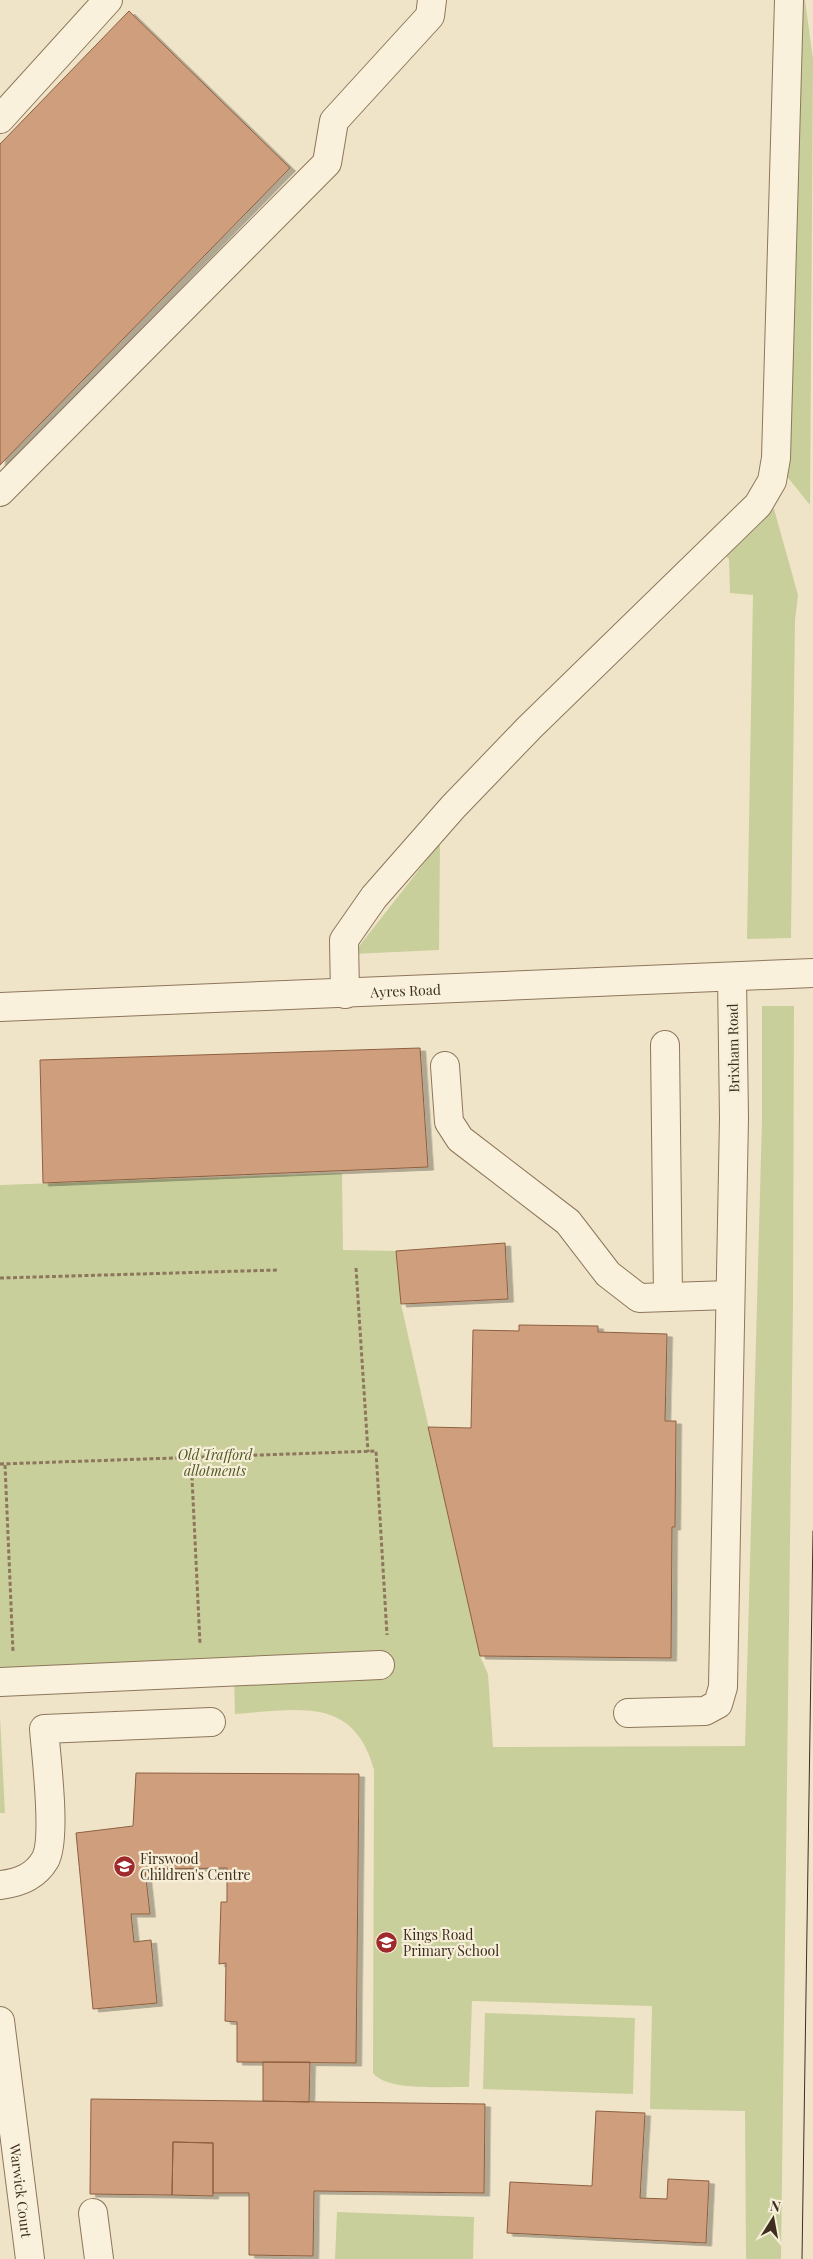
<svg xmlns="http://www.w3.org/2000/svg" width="813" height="2259" viewBox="0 0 813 2259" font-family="'Playfair Display',serif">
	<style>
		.green { fill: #c9cf9b }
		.building { fill: #cf9f7d; stroke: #8d5f41; filter: url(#shadow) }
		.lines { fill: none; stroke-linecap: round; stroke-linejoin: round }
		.minor-casing { stroke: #8d765c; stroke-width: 30 }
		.path { stroke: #8d765c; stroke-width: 3; stroke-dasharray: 4 2.5; stroke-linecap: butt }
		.minor { stroke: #faf1dc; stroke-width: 28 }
		.tram { stroke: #3d2e20; stroke-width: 1 }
		.labels { text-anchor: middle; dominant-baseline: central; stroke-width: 4.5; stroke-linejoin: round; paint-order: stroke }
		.street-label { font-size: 14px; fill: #3d2e20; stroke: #f7eed8 }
		.park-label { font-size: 14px; font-style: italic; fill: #4d5a26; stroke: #f7eed8 }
		.poi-label { font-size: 14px; fill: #3d2e20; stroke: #f7eed8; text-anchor: start }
	</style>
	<defs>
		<filter id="shadow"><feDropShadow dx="5.5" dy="3" stdDeviation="0" flood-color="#0004"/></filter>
	</defs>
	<rect width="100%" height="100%" fill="#f0e4c8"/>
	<path class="green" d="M798 0H805L813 59 810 505 785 474Z
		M762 508 774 509 798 595 795 620 791 938 747 939 753 595 730 593 729 559 721 552Z
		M440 843 439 950 353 954Z
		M762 1006H794L793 1304 781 2259H746L745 2111 650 2109 652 2006 472 2001 469 2087C445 2086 388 2092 373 2073L374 1770C354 1695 297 1710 235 1714L234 1678 2 1689 0 1697V1185L342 1173 343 1250 396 1251 401 1304 480 1656 488 1674 493 1747 745 1746 762 1119Z
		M0 1716 5 1813H0Z
		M485 2013 635 2018 633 2094 483 2089Z
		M337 2212 474 2217 473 2259H335Z"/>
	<path class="building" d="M129 11 290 168 0 465V144Z
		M420 1048 428 1167 43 1183 40 1060Z
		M505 1243 508 1299 401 1304 396 1251Z
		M519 1325 598 1326V1332L667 1334 665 1421H676L675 1527H672L671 1658 480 1656 428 1427 471 1428 473 1330 519 1331Z
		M136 1773 359 1774 356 2063 237 2062V2022L225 2021 226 1963 219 1964 221 1902H227V1868L145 1869 150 1914H131L134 1942 151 1940 157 2003 93 2009 76 1833 133 1826Z
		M263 2062H310L309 2102 263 2101Z
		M91 2099 485 2104 484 2193 314 2191 313 2256 249 2255V2193H213V2143L173 2142 172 2195 90 2194Z
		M596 2111 645 2113 640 2198 667 2199 668 2179 709 2181 706 2243 507 2233 510 2182 592 2186Z
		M173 2142 213 2143V2196L172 2195Z"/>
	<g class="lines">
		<defs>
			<g id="minor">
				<path d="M0 119 108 0"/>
				<path d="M0 492 327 163 334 121 430 16 432 0"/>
				<path d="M345 994 344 940 374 897 453 807 529 728 758 505 772 481 776 458 789 0"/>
				<path id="s1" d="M0 1007 813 973"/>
				<path d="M665 1045 668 1297"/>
				<path d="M445 1066 449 1122 460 1139 568 1222 608 1274 639 1298 730 1295"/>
				<path d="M0 1682 380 1665"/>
				<path d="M628 1713 705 1711 718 1704 723 1687 734 1118 732 977"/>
				<path d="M0 1885C19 1883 35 1877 45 1860 57 1839 46 1756 44 1729L211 1722"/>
				<path id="s2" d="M0 2021 30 2259"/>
				<path d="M93 2213 99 2259"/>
			</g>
		</defs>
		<use href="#minor" class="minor-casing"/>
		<path class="path" d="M356 1268 368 1452
			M0 1278 279 1270
			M191 1457 200 1644
			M0 1464 376 1451 387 1635
			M5 1465 13 1651"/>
		<use href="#minor" class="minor"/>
		<path class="tram" d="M802 2259 813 1531"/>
	</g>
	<defs>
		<symbol id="school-disc" viewBox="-11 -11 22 22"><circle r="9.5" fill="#9e2a2b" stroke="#f7eed8"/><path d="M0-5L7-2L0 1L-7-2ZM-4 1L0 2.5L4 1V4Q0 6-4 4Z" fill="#fff"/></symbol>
	</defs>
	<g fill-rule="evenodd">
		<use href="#school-disc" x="112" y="1854" width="25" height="25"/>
		<use href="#school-disc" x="374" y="1930" width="25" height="25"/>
	</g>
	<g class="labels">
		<g class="street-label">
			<text stroke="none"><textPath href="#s1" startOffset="406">Ayres Road</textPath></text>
			<text transform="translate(733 1048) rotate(-91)">Brixham Road</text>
			<text stroke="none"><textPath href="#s2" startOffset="171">Warwick Court</textPath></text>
		</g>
		<g class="park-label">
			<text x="215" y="1454">Old Trafford<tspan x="215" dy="16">allotments</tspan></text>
		</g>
		<g class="poi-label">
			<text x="140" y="1858">Firswood<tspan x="140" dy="16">Children's Centre</tspan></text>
			<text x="403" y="1934">Kings Road<tspan x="403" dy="16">Primary School</tspan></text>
		</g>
	</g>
	<g transform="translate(773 2219) rotate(11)" stroke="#f7eed8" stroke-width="4" paint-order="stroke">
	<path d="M0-4L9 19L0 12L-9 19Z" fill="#3d2e20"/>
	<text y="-8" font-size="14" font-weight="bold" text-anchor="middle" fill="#3d2e20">N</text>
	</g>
</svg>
